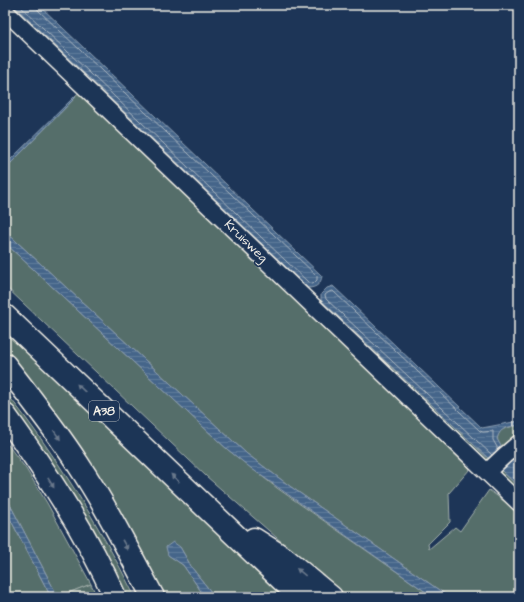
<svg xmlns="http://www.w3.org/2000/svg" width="524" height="602" viewBox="0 0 524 602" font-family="'Architects Daughter',sans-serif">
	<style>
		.grass { fill: #556e6b; stroke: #a4b0aa }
		.forest { fill: url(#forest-firs); stroke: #a4b0aa }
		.water { fill: url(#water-rules); stroke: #8b9db0 }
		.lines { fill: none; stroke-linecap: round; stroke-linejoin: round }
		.shore { stroke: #aeb9c2; stroke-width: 1 }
		.street-casing { stroke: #f4f1e8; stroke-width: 19 }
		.highway-casing { stroke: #f4f1e8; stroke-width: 25 }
		.street { stroke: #1d3557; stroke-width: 16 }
		.highway { stroke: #1d3557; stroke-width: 22 }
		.oneway { fill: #68778a }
		.labels { text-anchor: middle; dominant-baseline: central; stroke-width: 3.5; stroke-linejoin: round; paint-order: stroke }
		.shield { fill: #1d3557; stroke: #b4b9bc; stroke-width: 1 }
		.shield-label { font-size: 12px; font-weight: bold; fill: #f4f1e8 }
		.street-label { font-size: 13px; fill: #f4f1e8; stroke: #1d3557 }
	</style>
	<defs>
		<pattern id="forest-firs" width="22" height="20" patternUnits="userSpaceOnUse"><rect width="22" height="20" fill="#556e6b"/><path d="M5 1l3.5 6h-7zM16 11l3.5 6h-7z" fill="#6e8380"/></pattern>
		<pattern id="water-rules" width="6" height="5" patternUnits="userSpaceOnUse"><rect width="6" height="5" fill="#45658a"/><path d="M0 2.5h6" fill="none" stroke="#607c9a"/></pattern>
	</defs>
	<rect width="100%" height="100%" fill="#1d3557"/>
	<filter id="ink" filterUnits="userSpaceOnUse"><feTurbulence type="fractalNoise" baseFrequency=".025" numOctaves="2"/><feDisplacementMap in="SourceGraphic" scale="8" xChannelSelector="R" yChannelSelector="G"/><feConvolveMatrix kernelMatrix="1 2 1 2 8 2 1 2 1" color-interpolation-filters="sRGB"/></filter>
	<g filter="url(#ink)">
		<path class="grass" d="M6 5H13L308 288H303Z
			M81 91 421 417 435 435 470 469 449 493 450 522 428 544 429 549 455 527 460 531 489 490 512 507 514 506 519 511V597H449L291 487 247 454 5 231V169L76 97 75 96Z
			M5 243 227 449 277 488 433 597H347L308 565 206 476 5 286Z
			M321 300 490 460 486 461 321 307Z
			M5 332 18 343 284 597H215L192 568 180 547 168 555 183 565 205 597H162L5 355Z
			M5 391C56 455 99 524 135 597H124L5 408Z
			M519 425V437L500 453C495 431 496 430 519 425Z
			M5 441 26 469 47 503 91 584 58 597 5 495Z
			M501 465 502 471 519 487V496C511 488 496 478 501 465Z
			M5 509 51 597H5Z"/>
		<path class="forest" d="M91 584 97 597H58Z"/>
		<path class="water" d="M13 5H39L322 276C321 283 317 288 308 288Z
			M75 96 76 97 5 169V165Z
			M5 231 247 454 291 487 449 597H433L252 469 227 449 5 243Z
			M333 286 482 428 519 421V425C508 427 500 427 497 439L501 446 500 453 513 458 519 463V487L502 471 501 465 490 460 321 300V294L327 288Z
			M5 495 58 597H51L5 509Z
			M173 542 180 547 192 568 215 597H205L183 565 168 555 166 547Z"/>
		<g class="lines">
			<path class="shore" d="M19 5 309 283 313 284 317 280V276L38 10 37 5
				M492 455 326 299 325 295 329 292 333 291 480 431 483 432 493 431V440L497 447V450"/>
			<defs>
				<path id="street" d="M5 11 519 503
					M487 472 505 455 519 443"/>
				<path id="highway" d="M5 316 300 597
					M5 365C30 397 56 430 78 464 106 506 129 552 153 597
					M5 415C46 472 86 532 115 597
					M254 539 284 558 331 597"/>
			</defs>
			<use href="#street" class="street-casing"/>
			<use href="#highway" class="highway-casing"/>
			<use href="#street" class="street"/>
			<use href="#highway" class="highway"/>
		</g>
		<defs><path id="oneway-solid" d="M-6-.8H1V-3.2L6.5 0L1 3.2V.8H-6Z"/></defs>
		<g class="oneway">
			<use href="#oneway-solid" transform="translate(81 388) rotate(-136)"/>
			<use href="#oneway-solid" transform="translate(57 435) rotate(54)"/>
			<use href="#oneway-solid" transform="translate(175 478) rotate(-136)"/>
			<use href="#oneway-solid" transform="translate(51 483) rotate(58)"/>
			<use href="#oneway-solid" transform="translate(125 545) rotate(61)"/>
			<use href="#oneway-solid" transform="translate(301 572) rotate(-141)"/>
		</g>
	</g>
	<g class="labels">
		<rect class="shield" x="89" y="401" width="30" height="20" rx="3"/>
		<g class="shield-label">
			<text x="104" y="411">A38</text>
		</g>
		<g class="street-label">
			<text transform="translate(246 241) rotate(44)">Kruisweg</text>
		</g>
	</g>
	<rect width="524" height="602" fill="none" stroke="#1d3557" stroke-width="20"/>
	<rect x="10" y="10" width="504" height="582" fill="none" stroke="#f4f1e8" stroke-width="1.5" filter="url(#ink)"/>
</svg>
